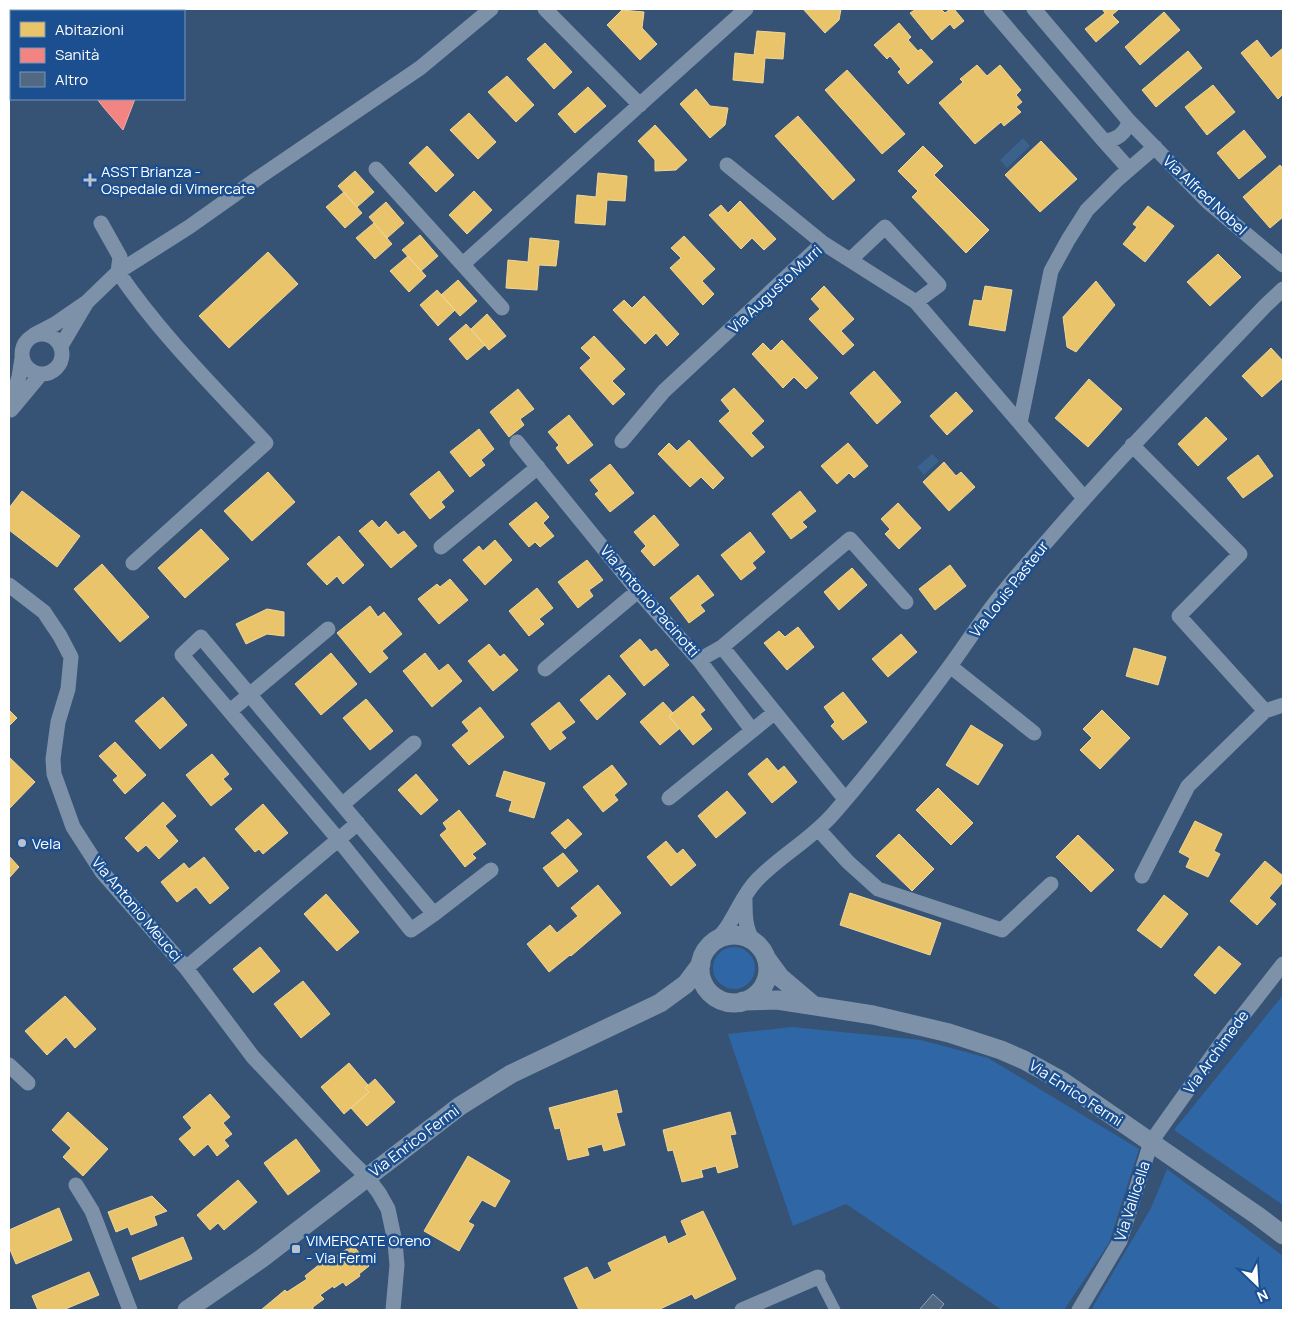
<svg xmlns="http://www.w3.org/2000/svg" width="1292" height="1319" viewBox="0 0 1292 1319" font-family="Manrope,sans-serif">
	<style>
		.green { fill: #2f66a5 }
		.water { fill: #3b618d }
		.homes { fill: #e9c46a; stroke: #f0d697 }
		.health { fill: #f28482; stroke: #f6a9a8 }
		.building { fill: #526984; stroke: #92a2b6 }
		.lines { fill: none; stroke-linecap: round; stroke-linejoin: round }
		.pedestrian { stroke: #7d92a8; stroke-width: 11 }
		.minor { stroke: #7d92a8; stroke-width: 15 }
		.tertiary { stroke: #7d92a8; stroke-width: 19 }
		.poi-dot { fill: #b9c2ce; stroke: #1b4f8f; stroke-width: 2 }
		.labels { text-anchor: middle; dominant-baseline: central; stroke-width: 5; stroke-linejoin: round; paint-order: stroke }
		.poi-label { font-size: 15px; fill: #fff; stroke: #1b4f8f; text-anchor: start }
		.street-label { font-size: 15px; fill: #fff; stroke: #1b4f8f }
	</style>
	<rect width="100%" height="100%" fill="#365274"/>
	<path class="green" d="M713 968a21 21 0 1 1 42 0a21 21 0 1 1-42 0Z
		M1283 995V1205L1174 1130Z
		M792 1027 921 1040 988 1058 1139 1149 1109 1243 1064 1310H1002L846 1204 793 1226 728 1034Z
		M1167 1169 1283 1256V1310H1091L1151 1208Z"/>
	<path class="water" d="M1023 138 1030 146 1007 168 1000 160Z
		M932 454 939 461 924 475 917 467Z"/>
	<path class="homes" d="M803 9H841L839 20 825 33Z
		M916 9H941L945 13 950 9H954L964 21 954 29 950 24 932 40 910 13Z
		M1102 9H1119L1112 15 1119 22 1096 42 1085 29 1105 13Z
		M622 10 644 12 642 28 657 44 640 60 607 25Z
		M1164 12 1180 30 1140 65 1125 47Z
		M899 23 911 37 908 40 918 51 921 49 933 62 908 84 898 72 901 69 890 56 887 59 874 45Z
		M757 31 785 33 783 59 765 58 763 83 733 80 735 53 754 55Z
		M1257 40 1271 58 1283 48V94L1278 99 1241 53Z
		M545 43 572 72 554 89 527 59Z
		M1188 51 1202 68 1156 107 1142 90Z
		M977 65 987 76 1000 65 1021 90 1016 95 1022 102 1016 107 1021 112 1004 126 1001 122 975 144 939 103 963 82 960 79Z
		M847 70 905 134 882 154 825 90Z
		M507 76 534 105 516 122 488 92Z
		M1213 85 1235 112 1207 135 1185 107Z
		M588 87 606 106 575 133 558 114Z
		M696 89 710 106 728 108 725 125 710 138 680 104Z
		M469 113 496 142 478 159 450 130Z
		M798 116 855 180 833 200 775 136Z
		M655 125 687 160 676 170 655 171V160L638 141Z
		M1244 130 1266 157 1239 179 1217 153Z
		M1041 141 1077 179 1040 212 1005 175Z
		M427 146 454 175 436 192 409 163Z
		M923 146 943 166 934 175 989 230 966 253 912 197 918 191 898 171Z
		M1280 165 1283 169V217L1270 228 1243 197Z
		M355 171 374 192 357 207 338 186Z
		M598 173 627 176 625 201 607 200 605 225 575 223 577 195 596 197Z
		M474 191 492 210 467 234 449 215Z
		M344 192 362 213 345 228 326 207Z
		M740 201 776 239 764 250 752 238 741 249 709 215 721 205 728 213Z
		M386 202 404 223 387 238 369 217Z
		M1148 206 1174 226 1145 262 1123 244 1137 227 1133 224Z
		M374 223 392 244 375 259 356 238Z
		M420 235 438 256 421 271 402 250Z
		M684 236 715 269 702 281 714 294 703 305 670 268 681 258 671 248Z
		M530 238 559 241 556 266 539 265 537 290 506 288 508 260 528 262Z
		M268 252 298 284 229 348 199 316Z
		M1218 254 1241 277 1210 306 1187 282Z
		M408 256 426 276 409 292 390 271Z
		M458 280 477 301 460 316 441 295Z
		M1096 281 1115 305 1076 352 1067 347 1063 317Z
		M824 286 854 319 841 331 854 345 843 355 809 319 820 309 811 299Z
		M985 286 1012 290 1005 331 969 325 974 300 982 301Z
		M437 290 455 310 438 326 420 305Z
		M644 296 679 334 667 346 656 333 645 344 613 310 624 300 632 308Z
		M487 314 506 336 489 350 471 329Z
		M466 324 485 345 467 360 449 339Z
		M594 336 625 369 612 381 625 394 613 405 580 368 591 358 581 348Z
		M782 340 818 378 806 389 794 377 783 388 752 354 763 343 771 351Z
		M1271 348 1283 361V378L1262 397 1242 376Z
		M874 371 901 402 877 424 850 393Z
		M1089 379 1122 409 1088 447 1055 418Z
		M734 388 764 421 751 433 764 447 752 457 719 421 730 411 721 400Z
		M518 389 534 409 520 419 524 425 509 437 490 412Z
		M956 392 973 411 947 435 930 416Z
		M569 415 593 445 568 464 556 448 559 445 548 432Z
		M1206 417 1227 439 1198 466 1178 444Z
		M479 429 494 449 481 460 485 465 470 477 450 452Z
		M689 440 724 478 713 489 701 477 690 487 658 454 669 443 677 451Z
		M848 443 868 466 854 478 849 473 837 484 821 466Z
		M1258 455 1273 476 1243 498 1227 478Z
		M944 462 956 476 961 472 975 487 949 511 923 482Z
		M610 464 634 493 610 512 595 494 599 491 590 480Z
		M439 471 454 491 441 502 445 507 430 519 410 494Z
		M268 472 295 502 252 541 224 511Z
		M22 491 80 536 57 567 9 530V508Z
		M800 491 816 511 802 522 807 527 791 539 772 514Z
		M536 502 549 517 543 523 554 536 540 547 535 542 529 547 509 524Z
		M898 503 921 528 899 549 885 534 890 529 881 519Z
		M654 515 679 545 654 566 641 551 646 546 634 532Z
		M372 520 379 528 386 521 398 535 404 531 417 546 391 568 359 531Z
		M201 529 229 559 185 598 158 568Z
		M750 532 765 552 752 563 756 568 741 580 721 555Z
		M339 536 364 565 343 584 337 576 327 585 307 564Z
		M495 540 512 560 485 585 463 560 479 546 483 551Z
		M587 560 603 580 589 590 593 596 578 608 558 582Z
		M102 564 149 617 120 642 74 589Z
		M950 565 966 586 935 610 919 589Z
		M852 568 867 585 839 610 824 592Z
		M698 575 714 595 700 605 705 611 689 623 670 598Z
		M450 579 468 600 439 624 418 599 437 584 440 587Z
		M537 588 553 608 539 619 544 624 529 636 509 611Z
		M370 606 378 617 384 612 402 634 382 651 388 658 370 673 337 633Z
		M267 609 284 612V636L267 634 246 644 236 624Z
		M798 627 814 647 787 670 764 643 779 631 785 637Z
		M901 634 917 652 888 677 872 659Z
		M640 639 651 652 656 649 669 665 644 686 620 656Z
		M489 644 500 657 504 654 518 670 493 691 468 661Z
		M1134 648 1166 657 1158 685 1126 676Z
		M331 653 357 684 321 715 295 684Z
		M425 653 439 671 448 664 462 681 432 707 403 671Z
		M609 675 626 694 597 720 580 700Z
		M843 692 867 722 843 740 831 726 835 722 824 707Z
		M693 696 705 710 700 714 712 729 693 745 669 716Z
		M163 697 187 725 160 749 135 721Z
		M366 699 393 731 370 750 343 718Z
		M559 702 575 722 561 732 566 738 550 750 531 724Z
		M663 702 673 713 669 716 679 729 660 745 640 722Z
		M480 707 504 737 469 765 452 745 469 731 462 722Z
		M9 710 17 718 9 726Z
		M1102 710 1130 738 1100 769 1080 750 1092 738 1083 729Z
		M971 725 1003 745 978 785 946 765Z
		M115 742 146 775 125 794 113 780 118 776 99 756Z
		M212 754 229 774 223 779 232 789 211 806 186 775Z
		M9 757 35 782 9 809Z
		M767 758 778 771 784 766 797 782 772 803 748 774Z
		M612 765 627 784 614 795 618 800 603 812 583 787Z
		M504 771 545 783 534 818 509 811 512 801 496 796Z
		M416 774 438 800 421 815 398 790Z
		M938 788 973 823 951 845 916 810Z
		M727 791 746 813 716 838 698 816Z
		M163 802 176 816 165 826 178 841 159 859 146 845 138 852 125 838Z
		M263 804 288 833 263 854 259 849 255 852 235 829Z
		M459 810 486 844 472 854 476 858 465 867 440 835 447 829 443 823Z
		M568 819 582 834 565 849 551 833Z
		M1195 821 1222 834 1214 851 1220 854 1208 877 1186 867 1190 858 1179 852Z
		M899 834 934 869 912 891 876 856Z
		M1078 835 1114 870 1091 892 1056 857Z
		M666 841 677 854 683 849 696 865 671 886 647 857Z
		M563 853 578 871 558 887 543 868Z
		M9 856 19 867 10 877 9 876Z
		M204 857 229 888 210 904 196 887 177 902 161 882 184 863 189 869Z
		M1265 861 1283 876V882L1269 898 1276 904 1257 925 1230 901Z
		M598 885 621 913 571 956 570 955 549 972 527 944 550 925 557 933 578 916 571 908Z
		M850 893 941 923 930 955 840 925Z
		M326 894 359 932 337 951 304 914Z
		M1164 895 1188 914 1161 948 1137 930Z
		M1219 946 1241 964 1215 994 1194 975Z
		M260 947 280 971 253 993 233 969Z
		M303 981 330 1014 301 1038 274 1004Z
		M65 996 96 1029 75 1048 66 1037 47 1055 25 1031Z
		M349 1063 368 1085 365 1088 369 1092 344 1114 321 1087Z
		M375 1079 395 1102 367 1126 351 1108 369 1092 365 1088Z
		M617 1090 622 1112 616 1113 625 1145 604 1151 602 1144 587 1148 589 1155 568 1160 560 1128 555 1129 549 1108Z
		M210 1094 230 1117 223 1123 232 1134 224 1140 229 1146 217 1156 208 1144 194 1156 179 1139 192 1128 183 1117Z
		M68 1112 108 1149 83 1176 63 1157 71 1148 52 1130Z
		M730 1112 736 1134 730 1135 738 1167 718 1173 716 1166 701 1170 703 1177 682 1182 673 1150 668 1151 663 1130Z
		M296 1139 320 1171 288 1195 264 1163Z
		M468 1156 510 1181 495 1207 482 1200 468 1222 474 1225 459 1251 424 1231Z
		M238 1180 257 1202 224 1230 218 1223 210 1230 197 1215Z
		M152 1196 167 1211 154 1216 157 1225 131 1235 128 1227 116 1232 108 1212Z
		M59 1208 72 1240 16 1264 9 1247V1230Z
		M703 1211 736 1279 695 1299 692 1294 658 1310H579L564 1278 587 1267 594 1280 612 1271 608 1263 665 1236 668 1244 687 1235 681 1221Z
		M183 1237 192 1259 140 1280 132 1258Z
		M353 1245 369 1266 359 1274 360 1276 346 1286 343 1282 334 1288 333 1286 320 1295 324 1299 313 1307V1310H261L285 1290 287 1292 307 1279 305 1276 330 1256 332 1259Z
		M89 1272 99 1295 63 1310H38L32 1296Z"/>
	<path class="health" d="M23 9H126L127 11H25Z
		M97 99H135L123 130 104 108Z"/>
	<path class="building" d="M933 1294 944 1304 939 1310H921L920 1309Z"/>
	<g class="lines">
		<path class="pedestrian" d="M818 1277 835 1310"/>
		<path class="minor" d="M545 9 640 105
			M991 9 1104 141C1117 140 1126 133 1129 121L1034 9
			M1129 121 1208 202 1283 265
			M1104 141 1129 169
			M727 165 823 243
			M376 169 502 308
			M101 223 120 257 118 272C160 334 215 388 266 443L133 563
			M850 260 885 227 939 285 916 302
			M463 264 746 9
			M87 302 118 272 189 227 261 176 420 68 491 9
			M22 354a20 20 0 1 1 40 0a20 20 0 1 1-40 0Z
			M34 335 55 324 87 302 61 346
			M9 407 19 377 22 358
			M11 410 41 374
			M1020 423 1051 271 1068 240 1087 210 1118 179 1155 147
			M622 441 664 391 823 243 916 302 1084 498
			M517 442 638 591 699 660 722 647 845 799
			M1132 445 1240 554 1179 616 1265 711 1283 705
			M441 547 538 467
			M9 585 44 612 60 636 71 657 68 689 58 722 53 759 54 774 73 827 102 872 186 968 253 1057 346 1156 367 1177 379 1193 388 1209 395 1242 397 1265 393 1310
			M201 637 434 914 411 930 338 839 182 655Z
			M722 647 850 539 906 602
			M699 660 752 730
			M950 666 1034 733
			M545 669 638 591
			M230 711 328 629
			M669 798 774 713
			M343 804 414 743
			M818 829 848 862 878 889 1002 930 1051 884
			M1142 876 1188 786 1265 711
			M745 899C745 915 745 928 753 941
			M434 914 491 870
			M714 942C734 925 739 898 757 880 781 855 812 839 834 813 875 766 913 716 950 666 967 643 983 617 1002 594 1017 575 1033 557 1049 539 1118 459 1192 383 1265 306L1283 289
			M186 968 358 823
			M9 1065 28 1083
			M76 1185 92 1211 130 1310
			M742 1310 818 1277
			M1079 1310 1120 1241 1151 1142 1222 1042 1283 964"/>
		<path class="tertiary" d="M700 969a34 34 0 1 1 68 0a34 34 0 1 1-68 0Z
			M766 958 780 977 813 1005
			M743 1001 777 1000 873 1015 949 1033 1001 1050 1024 1060 1062 1081 1258 1216 1283 1235
			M187 1310 261 1259 460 1106 511 1074 660 1003 686 984 701 964"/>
	</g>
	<g class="poi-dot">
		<path d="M87.5 172.5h5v5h5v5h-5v5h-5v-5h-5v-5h5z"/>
		<circle cx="22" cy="843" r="5"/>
		<rect x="291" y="1244" width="10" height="10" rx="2.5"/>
	</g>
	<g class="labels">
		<g class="poi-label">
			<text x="101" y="171">ASST Brianza -<tspan x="101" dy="17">Ospedale di Vimercate</tspan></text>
			<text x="32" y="843">Vela</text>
			<text x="306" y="1240">VIMERCATE Oreno<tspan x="306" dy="17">- Via Fermi</tspan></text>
		</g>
		<g class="street-label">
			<text transform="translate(1205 195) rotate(43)">Via Alfred Nobel</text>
			<text transform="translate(775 289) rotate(-43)">Via Augusto Murri</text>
			<text transform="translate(1009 589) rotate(-52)">Via Louis Pasteur</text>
			<text transform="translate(650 601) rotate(49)">Via Antonio Pacinotti</text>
			<text transform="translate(137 909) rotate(50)">Via Antonio Meucci</text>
			<text transform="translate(1216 1052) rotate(-54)">Via Archimede</text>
			<text transform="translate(1076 1093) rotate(33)">Via Enrico Fermi</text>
			<text transform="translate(414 1141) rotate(-37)">Via Enrico Fermi</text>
			<text transform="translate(1132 1201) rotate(-72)">Via Vallicella</text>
		</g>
	</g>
	<rect width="1292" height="1319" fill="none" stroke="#ffffff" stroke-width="20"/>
	<rect x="10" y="10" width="175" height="90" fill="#1b4f8f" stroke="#7695bc"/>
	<rect x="20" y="22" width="25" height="15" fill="#e9c46a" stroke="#7695bc"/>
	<text x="55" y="35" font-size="15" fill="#ffffff">Abitazioni</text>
	<rect x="20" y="48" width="25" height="15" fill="#f28482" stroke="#7695bc"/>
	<text x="55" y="60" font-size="15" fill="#ffffff">Sanità</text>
	<rect x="20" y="72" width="25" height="15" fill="#526984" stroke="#7695bc"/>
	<text x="55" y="85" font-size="15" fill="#ffffff">Altro</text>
	<g transform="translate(1257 1284) rotate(155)" stroke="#1b4f8f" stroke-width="4" paint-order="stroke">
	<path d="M0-4L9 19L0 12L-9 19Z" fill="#ffffff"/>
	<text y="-8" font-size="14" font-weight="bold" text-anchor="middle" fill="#ffffff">N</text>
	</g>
</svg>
